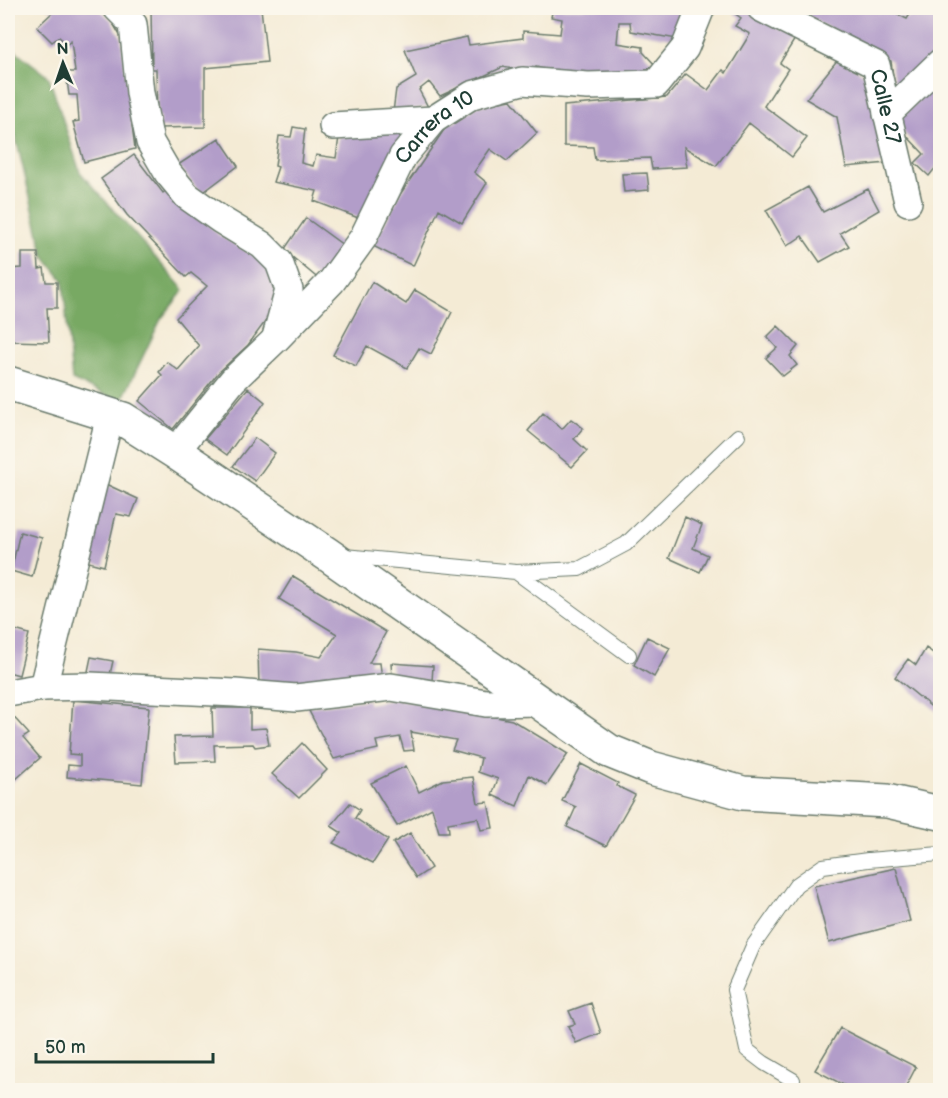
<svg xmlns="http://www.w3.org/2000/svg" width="948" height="1098" viewBox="0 0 948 1098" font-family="'Balsamiq Sans',sans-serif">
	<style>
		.forest { fill: #78a963; stroke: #4c734c; stroke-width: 1.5 }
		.building { fill: #b29dc9 }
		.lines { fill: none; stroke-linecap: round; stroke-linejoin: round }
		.service-casing { stroke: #6a7a6c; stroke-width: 16 }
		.minor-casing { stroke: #6a7a6c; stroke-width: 30 }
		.tertiary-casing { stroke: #6a7a6c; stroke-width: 36 }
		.service { stroke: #fff; stroke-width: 14 }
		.minor { stroke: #fff; stroke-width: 27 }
		.tertiary { stroke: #fff; stroke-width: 33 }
		.labels { text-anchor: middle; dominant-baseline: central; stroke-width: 5; stroke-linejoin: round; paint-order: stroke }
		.street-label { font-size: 21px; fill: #1f3d34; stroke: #fbf7ec }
	</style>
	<rect width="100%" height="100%" fill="#fbf7ec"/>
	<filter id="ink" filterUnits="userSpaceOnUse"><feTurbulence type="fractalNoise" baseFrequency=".0167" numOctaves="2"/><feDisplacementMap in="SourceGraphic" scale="12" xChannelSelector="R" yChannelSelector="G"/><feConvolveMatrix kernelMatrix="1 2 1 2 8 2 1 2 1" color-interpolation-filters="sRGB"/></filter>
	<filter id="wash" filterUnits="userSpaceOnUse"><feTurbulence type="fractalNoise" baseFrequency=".008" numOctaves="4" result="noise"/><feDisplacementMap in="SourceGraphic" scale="24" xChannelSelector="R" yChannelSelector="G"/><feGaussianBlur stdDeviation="1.35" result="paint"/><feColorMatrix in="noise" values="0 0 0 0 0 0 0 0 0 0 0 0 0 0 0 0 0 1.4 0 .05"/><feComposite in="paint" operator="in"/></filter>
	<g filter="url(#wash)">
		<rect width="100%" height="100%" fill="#f4ebd5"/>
		<path class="forest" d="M8 45 49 77 80 172 184 290 161 319 121 402 72 380 63 280 44 256 14 130 8 122Z"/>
		<g id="blocks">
			<path class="building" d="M46 8H98L111 20 121 37 135 149 84 162 73 122 79 121 77 95H69L66 72H75L71 41 67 44 59 37 52 42 37 27 54 11Z
				M151 8H261L267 62 205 68V127L159 128 160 117H157L156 69H152Z
				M553 8H685L682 30 677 39 631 31 630 22H619L617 43 643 47V52L656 66 620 79 556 72 536 67 534 73 503 67 440 96 429 82 419 90 428 107 393 112 396 89 416 77 405 50 467 37 469 45 523 38V31L560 34 562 19 551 17Z
				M739 8H745L779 29 798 34 780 63 788 69 764 106 807 138 792 157 749 123 716 166 684 147 687 167 652 169 650 158 595 160 593 147 564 146V106L667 97 686 74 708 90 723 70 726 73 750 34 735 26 741 18 734 13Z
				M812 8H884L907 19 914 8H940V54L898 95 893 76 891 61 808 17Z
				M839 58 874 81 887 163 846 167 837 117 806 99Z
				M940 77V162L929 176 915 163 924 154 904 133 900 119Z
				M511 100 537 133 507 161 490 149 474 172 487 183 462 223 439 209 413 266 373 246 401 193 450 121 454 123 478 106Z
				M293 127 305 129 301 163 313 166 316 155 336 158 339 137 403 130 404 143 361 219 314 201 317 191 273 182 278 167 275 166 279 136 291 137Z
				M219 138 238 166 201 194 178 165Z
				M134 155 163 193 170 187 220 236 269 264 280 285 276 307 248 345 218 373 173 429 139 401 162 375 159 372 167 362 178 370 199 346 176 318 207 286 191 273 186 277 127 215 101 179Z
				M647 173 649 190 624 192 622 174Z
				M808 187 823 212 868 189 879 210 840 233 849 246 820 262 802 236 787 246 766 210Z
				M306 218 347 248 321 281 284 250Z
				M22 253H38L39 269 44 268 46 282H57V308H47L49 342 8 341V269L22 268Z
				M372 282 406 304 415 290 452 312 431 354 419 348 407 368 367 346 356 366 333 355Z
				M778 326 798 346 790 356 797 365 783 376 766 358 777 348 767 337Z
				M248 388 265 402 227 455 205 439Z
				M543 413 562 429 571 419 583 428 574 439 587 451 572 467 528 431Z
				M255 438 275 453 255 481 233 466Z
				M97 480 138 499 131 517 116 514 104 566 77 559Z
				M685 517 702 525 693 548 708 555 700 572 669 558Z
				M20 532 42 538 32 577 11 571Z
				M293 576 386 632 369 663H380L382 679 259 687 258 649 296 652 321 657 337 634 279 599Z
				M8 628 29 634 19 675 8 672Z
				M647 637 670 648 654 677 634 665Z
				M926 648 940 658V714L895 677 908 659 916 665Z
				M91 657 113 661 109 679 87 676Z
				M391 663 433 666 432 682 392 677Z
				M397 699 512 720 568 754 547 785 529 775 517 806 492 795 498 779 478 772 481 758 452 750 456 740 411 732 414 750 404 751 400 737 376 741 378 749 334 759 307 707 368 700V704Z
				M73 700 149 707 142 784 67 777 68 765 80 766V755L69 754Z
				M212 708H250V729L266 728 269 745 255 747 253 744 214 745 215 761 176 762 174 737 213 736Z
				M9 712 29 734 23 738 40 758 8 786V713Z
				M302 743 327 770 299 798 272 774Z
				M581 764 618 783 617 786 635 795 606 846 567 827 576 807 562 801Z
				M406 766 419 792 443 780 473 777 478 803 488 802 493 828 481 830 478 818 448 823 449 832H439L432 808 397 826 371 783Z
				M350 803 360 810 355 818 388 840 373 863 333 843 342 833 331 826Z
				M410 833 431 868 416 878 393 843Z
				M896 868 910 921 829 943 814 886Z
				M591 1003 601 1033 576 1043 568 1026 575 1024 569 1011Z
				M840 1028 916 1067 904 1090H853L815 1070Z"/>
		</g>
	</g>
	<g filter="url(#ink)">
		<use href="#blocks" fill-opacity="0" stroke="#6a7a6c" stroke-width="1.5"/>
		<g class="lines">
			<defs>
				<path id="service" d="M344 556 516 572 579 569 626 544 738 436
					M516 572 629 655
					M793 1080 764 1063 747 1050 734 990 753 946 796 885 823 866 868 860 940 854"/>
				<g id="minor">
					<path d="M117 8 133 24 140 93 150 142 168 173 187 196 221 220 262 245 279 262 289 290 276 337"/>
					<path id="s1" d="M761 8 876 65 908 202"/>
					<path d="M887 114 940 63"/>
					<path d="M333 126 433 120"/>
					<path id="s2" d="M175 452 233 380 276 339 332 281 363 238 403 156 433 120 472 95 522 81 588 86 656 84 685 48 701 8"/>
					<path d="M43 687 110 416"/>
					<path d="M8 693 43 687 90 686 235 693 296 698 391 687 486 703 540 702"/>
				</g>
				<path id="tertiary" d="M8 383 123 419 175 452 327 554 609 751 651 768 743 793 887 801 940 813"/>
			</defs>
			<use href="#service" class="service-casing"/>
			<use href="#minor" class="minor-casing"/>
			<use href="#tertiary" class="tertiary-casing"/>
			<use href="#service" class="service"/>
			<use href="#minor" class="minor"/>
			<use href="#tertiary" class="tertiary"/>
		</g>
	</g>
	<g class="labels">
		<g class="street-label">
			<text stroke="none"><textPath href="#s1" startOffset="171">Calle 27</textPath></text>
			<text stroke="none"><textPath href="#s2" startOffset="420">Carrera 10</textPath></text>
		</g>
	</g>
	<rect width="948" height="1098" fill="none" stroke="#fbf7ec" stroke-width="30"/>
	<g transform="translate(63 63) rotate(358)" stroke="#fbf7ec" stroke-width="4.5" paint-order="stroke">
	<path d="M0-4.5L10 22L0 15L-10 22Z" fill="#1f3d34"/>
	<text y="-9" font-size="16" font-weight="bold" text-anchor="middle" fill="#1f3d34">N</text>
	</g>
	<path d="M36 1053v9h177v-9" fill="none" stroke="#1f3d34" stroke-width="3"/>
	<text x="45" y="1053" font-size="18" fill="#1f3d34" stroke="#fbf7ec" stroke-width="4.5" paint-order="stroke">50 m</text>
</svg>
